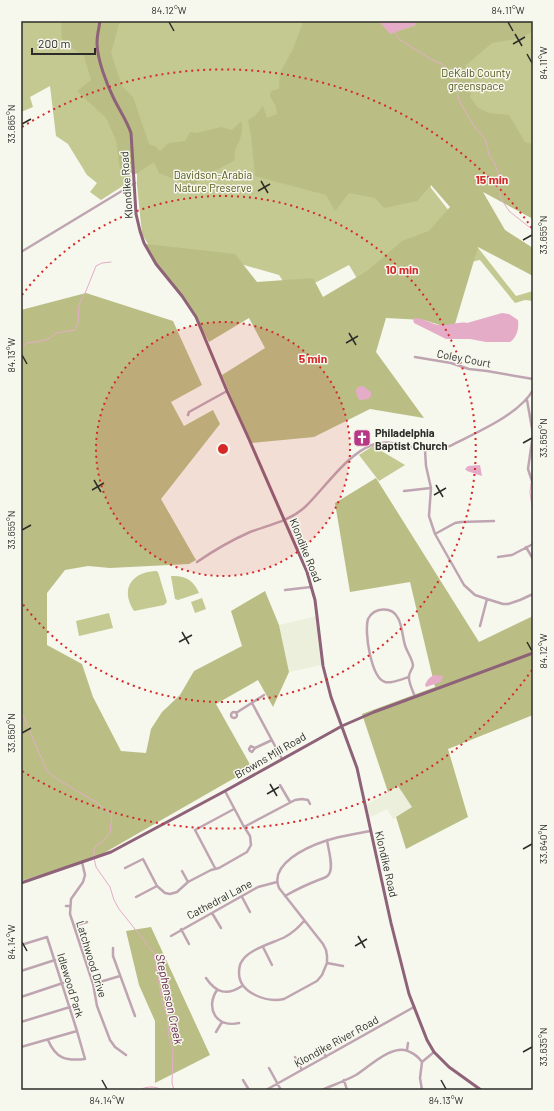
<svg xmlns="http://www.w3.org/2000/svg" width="554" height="1111" viewBox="0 0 554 1111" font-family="Barlow,sans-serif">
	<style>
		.built { fill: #edefdd }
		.green { fill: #c4c891 }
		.forest { fill: #babe85 }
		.water { fill: #e5acc8 }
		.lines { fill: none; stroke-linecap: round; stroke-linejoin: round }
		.stream { stroke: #e5acc8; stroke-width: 1 }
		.minor { stroke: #bfa5b2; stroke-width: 2.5 }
		.major { stroke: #8e6278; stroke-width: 3 }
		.ticks { fill: none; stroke: #2c2d29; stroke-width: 1.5 }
		.ring { fill: none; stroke: #d62828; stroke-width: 2; stroke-dasharray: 2 4 }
		.labels { text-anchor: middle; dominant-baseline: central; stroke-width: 3; stroke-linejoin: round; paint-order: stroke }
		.park-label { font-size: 11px; fill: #555717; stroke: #f6f7ed }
		.street-label { font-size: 11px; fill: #2c2d29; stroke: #f6f7ed }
		.poi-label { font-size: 11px; font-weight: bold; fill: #2c2d29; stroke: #f6f7ed; text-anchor: start }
		.water-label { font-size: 12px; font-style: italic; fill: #632147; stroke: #f6f7ed }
		.centre { fill: #d62828; stroke: #f6f7ed; stroke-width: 2 }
		.ring-label { font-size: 12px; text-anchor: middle; font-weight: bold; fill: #d62828; stroke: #f6f7ed; stroke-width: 3; stroke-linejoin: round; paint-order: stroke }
		.neatline { fill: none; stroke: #2c2d29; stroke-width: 1.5 }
		.ticks-label { font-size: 10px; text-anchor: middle; fill: #2c2d29 }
	</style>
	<rect width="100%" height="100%" fill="#f6f7ed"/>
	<path class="built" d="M317 616 320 638 321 665 289 672 279 625Z
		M398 786 412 807 393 819 387 809 369 818 365 806Z"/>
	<path class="green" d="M21 21H98L132 172 129 182 101 200 90 192 97 183 87 175 68 144 56 136 50 86 30 97 33 107 21 112Z
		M106 21H533V155L430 183 431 188 516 296 533 291V301L525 300 515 303 480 260 475 261 378 313 349 265 292 295 279 275 213 256 166 274 142 234 137 185V170L103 33Z
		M373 446 405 465 379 481 359 455Z
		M156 571 158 572 167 602 164 605 134 611C120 590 131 572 156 571Z
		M171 576C184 575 194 580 199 593L178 600 175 599Z
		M202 598 206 609 195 613 191 602Z
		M109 613 113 628 79 636 76 621Z"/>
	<path class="forest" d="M61 21H120L111 53 122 86 133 97 149 144 156 147 160 151 169 143 185 141 190 132 197 133 221 127 232 130 241 121C244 132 240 139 236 148 234 152 235 157 234 161L218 169 191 186 159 173 154 162 136 174 120 169 116 140 106 118 77 91 91 80 84 56 62 41Z
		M302 21H379L390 34 415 26 416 21H497L501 23 509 21H533V31L521 38 492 43 465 66 473 86 470 97 478 108 489 113 509 115 525 142 533 144V219L483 192 505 230 533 248V276L478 247 455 324 443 326 424 320 386 318 376 352 424 418 370 409 314 437 251 443 222 375 265 348 249 318 209 342 184 298 159 269 146 244 235 254 257 282 313 278 323 297 367 271 402 241 429 231 450 207 431 185 417 201 384 208 375 198 349 193 335 211 326 195 255 176 251 135 248 120 255 116 263 106 267 118 277 114 276 107 270 96 271 91 279 89 280 73 293 49 303 22Z
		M86 293 173 321 202 385 171 402 184 426 213 410 220 424 161 499 196 560 189 564 110 568 88 566 65 570 47 593V645L82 664 93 697 121 751 146 753 151 729 162 712 180 695 194 671 242 646 231 611 265 591 279 625 289 672 273 707 258 680 216 704 252 768 97 857 21 881V310Z
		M376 478 479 642 533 616V650L531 651 533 655V715L448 749 468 817 406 849 396 817 412 807 398 786 388 792 362 714 435 687 410 582 350 592 335 503Z
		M151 927 210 1055 155 1083V1021L139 985 126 931Z"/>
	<path class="water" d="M379 21H416L415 25 390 34Z
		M502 313 509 314 518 320C519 329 517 337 510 342H486L470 339H446L414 323 413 319 415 318C424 318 431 324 439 325 449 326 459 321 467 323Z
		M363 386 371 392V396L368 399 360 400 357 397 356 390 358 387Z
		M480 465 482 476 467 471 465 469 468 466Z
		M436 675 443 676 441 682 426 687 425 685C427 680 430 676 436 675Z"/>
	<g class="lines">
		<path class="stream" d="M395 32 399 39 432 60 442 64 451 74 457 87 458 97 462 106 474 126 482 135 486 141 489 155 494 162 498 172 500 197 509 211 533 230
			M21 347 27 343 42 341 50 338 56 333 75 330 78 323 79 305 81 300 86 291 96 266 102 263 111 262
			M531 483 530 492 533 513
			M21 711 47 771 60 781 96 802 112 815 110 833 103 841 96 846 94 850V858L96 867 110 887 114 900 119 909 154 953 162 1002 167 1015 169 1037 173 1051 172 1083 174 1090
			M139 1090C148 1086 154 1086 163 1090"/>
		<path class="minor" d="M21 252 135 183
			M415 357 451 363 469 369 487 371 533 379
			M527 400 533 434 528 469 533 484
			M188 415 189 412 227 391
			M425 450 426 466 431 488 429 516 435 534 464 585 475 595 487 599 503 604H508L520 600 533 594
			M404 491 431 488
			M435 534 455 523 461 522 494 521
			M526 547 533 559
			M498 557 512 555 533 544
			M197 562C213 551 232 540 250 532 269 525 290 521 305 507 324 489 347 454 372 445 390 438 407 448 426 450 434 450 442 448 450 446 475 433 519 415 533 390
			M285 590 311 587
			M480 626 487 599
			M409 677C401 679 392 684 385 682 371 678 364 631 368 619 374 607 392 606 398 618 403 627 402 638 406 648 408 653 412 659 413 665 413 669 409 672 409 676 408 682 413 691 415 697
			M252 703 282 759
			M231 715a3 3 0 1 1 6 0a3 3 0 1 1-6 0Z
			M236 713 264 695
			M255 748 251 746 249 749 250 751 252 752 255 748 272 740
			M280 785 290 802
			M244 827 295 800 302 799 308 800 310 804
			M82 862 85 875 83 882 71 899 70 914 93 984 97 1006 110 1040 115 1047 126 1055
			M125 868 143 859 157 886 165 893 170 894 177 892 188 882 211 870 219 868 247 852 251 845 250 836 243 825 225 791
			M215 868 195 830 234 809
			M182 871 188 882
			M285 896C297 889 308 884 321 879 324 878 328 877 329 874 334 867 328 848 327 840
			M136 897 157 886
			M242 897 250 912
			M66 906H70
			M212 913 221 928
			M304 921C299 927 292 933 285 937 273 943 249 949 242 961 239 965 239 969 239 973 239 993 267 1003 284 999L317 981 322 975 327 963V956L326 950 323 944 279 888C269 864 307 847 325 841 340 836 356 834 370 831
			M74 926 87 922
			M181 929 189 944
			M171 936 258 887 277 882
			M21 945 47 937 77 1031 21 1047
			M263 947 272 965
			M113 948V956L135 1016
			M327 963 343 966
			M21 971 55 960
			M206 978C216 993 227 996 242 986
			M93 984 120 976
			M217 990C205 1008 216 1028 239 1023
			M21 997 63 983
			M21 1022 70 1007
			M216 1032 222 1022
			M48 1040C56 1059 66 1061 85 1059L77 1031
			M320 1046 326 1057
			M407 1050 408 1043
			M295 1057 302 1070
			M269 1068 281 1090
			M243 1080 249 1090
			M344 1080 347 1090
			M266 1090 414 1007
			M322 1090C333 1085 345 1081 356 1075 369 1067 394 1042 410 1052 415 1054 419 1058 422 1062
			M422 1090 420 1078 422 1062 434 1052"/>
		<path class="major" d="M100 21C99 28 97 35 97 43 97 59 107 85 114 99 120 111 127 121 131 133L136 214 140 231 144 243 156 264 182 296 196 317 227 391 248 437 307 572 315 600 323 666 331 697 357 768 391 923 409 994 427 1040 434 1052 449 1067 481 1090
			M21 883 111 852 225 791 342 726 374 712 533 653"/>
	</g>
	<path class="ticks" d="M169 22 174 31M508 22 513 31M515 34 522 46M513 44 525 37M527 54 532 63M22 124 31 119M261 181 268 193M258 191 270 184M523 240 532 235M349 333 356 345M346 343 358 336M22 355 27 364M523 443 532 438M94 480 101 492M436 485 443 497M92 490 104 483M434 495 446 488M22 530 31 525M182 632 189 644M179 642 192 635M527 642 532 651M22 733 31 728M270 784 277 796M267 794 279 787M523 849 532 844M358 936 365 948M22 942 27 951M355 946 367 939M523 1052 532 1047M102 1080 107 1089M441 1080 446 1089"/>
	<circle cx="223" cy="449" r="127" fill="#d62828" fill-opacity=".12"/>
	<g class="ring">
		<circle cx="223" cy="449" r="127"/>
		<path d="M22 295A253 253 0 1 1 22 603"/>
		<path d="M532 670A380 380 0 0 1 22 771M22 127A380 380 0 0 1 532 228"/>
	</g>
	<defs>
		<symbol id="church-square" viewBox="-11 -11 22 22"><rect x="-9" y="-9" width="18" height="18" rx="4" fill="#b83885" stroke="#f6f7ed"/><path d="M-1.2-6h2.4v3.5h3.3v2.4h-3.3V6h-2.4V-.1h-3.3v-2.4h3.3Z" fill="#fff"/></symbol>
	</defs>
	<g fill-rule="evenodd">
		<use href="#church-square" x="352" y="428" width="20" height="20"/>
	</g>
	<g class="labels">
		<g class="park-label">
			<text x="476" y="72">DeKalb County<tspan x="476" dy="13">greenspace</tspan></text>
			<text x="213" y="174">Davidson-Arabia<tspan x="213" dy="13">Nature Preserve</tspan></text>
		</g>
		<g class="street-label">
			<text transform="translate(126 185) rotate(-94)">Klondike Road</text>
			<text transform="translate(464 358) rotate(11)">Coley Court</text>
			<text transform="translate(306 550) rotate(68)">Klondike Road</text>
			<text transform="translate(270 755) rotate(-30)">Browns Mill Road</text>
			<text transform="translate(387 864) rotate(77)">Klondike Road</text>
			<text transform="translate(219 899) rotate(-28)">Cathedral Lane</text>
			<text transform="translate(92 959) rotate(73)">Latchwood Drive</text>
			<text transform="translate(71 985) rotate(73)">Idlewood Park</text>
			<text transform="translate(336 1041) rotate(-29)">Klondike River Road</text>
		</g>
		<g class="poi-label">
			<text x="375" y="432">Philadelphia<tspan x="375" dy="13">Baptist Church</tspan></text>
		</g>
		<g class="water-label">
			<text transform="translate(170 999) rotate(78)">Stephenson Creek</text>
		</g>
	</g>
	<circle cx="223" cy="449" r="6" class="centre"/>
	<g class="ring-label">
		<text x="492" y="184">15 min</text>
		<text x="402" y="274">10 min</text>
		<text x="313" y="363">5 min</text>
	</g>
	<rect width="554" height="1111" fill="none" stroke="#f6f7ed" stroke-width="44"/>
	<path d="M32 48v6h63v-6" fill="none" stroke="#2c2d29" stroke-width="2"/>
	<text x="38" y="48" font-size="12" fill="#2c2d29" stroke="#f6f7ed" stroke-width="3" paint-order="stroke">200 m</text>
	<rect x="22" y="22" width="510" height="1067" class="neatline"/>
	<g class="ticks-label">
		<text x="169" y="14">84.12°W</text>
		<text x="508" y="14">84.11°W</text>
		<text transform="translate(543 63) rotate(-90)" y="4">84.11°W</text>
		<text transform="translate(11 124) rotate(-90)" y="4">33.665°N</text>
		<text transform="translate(543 235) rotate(-90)" y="4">33.655°N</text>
		<text transform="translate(11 355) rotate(-90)" y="4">84.13°W</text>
		<text transform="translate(543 438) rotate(-90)" y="4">33.650°N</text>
		<text transform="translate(11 530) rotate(-90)" y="4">33.655°N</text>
		<text transform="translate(543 651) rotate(-90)" y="4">84.12°W</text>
		<text transform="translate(11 733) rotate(-90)" y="4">33.650°N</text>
		<text transform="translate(543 844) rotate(-90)" y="4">33.640°N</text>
		<text transform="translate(11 942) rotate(-90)" y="4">84.14°W</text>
		<text transform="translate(543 1047) rotate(-90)" y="4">33.635°N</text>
		<text x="107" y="1104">84.14°W</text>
		<text x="446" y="1104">84.13°W</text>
	</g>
</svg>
